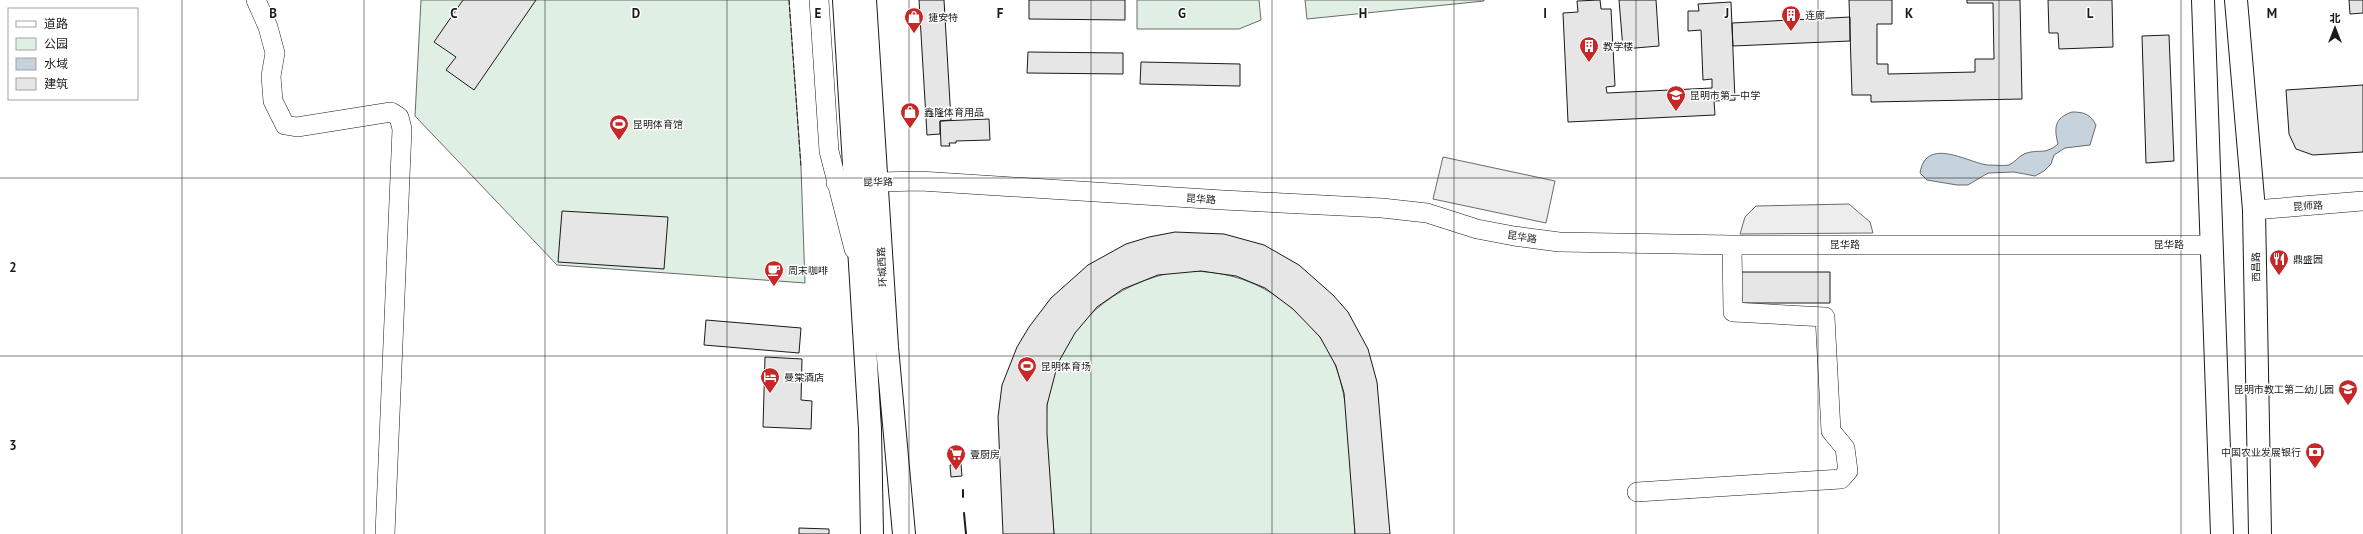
<svg xmlns="http://www.w3.org/2000/svg" width="2363" height="534" viewBox="0 0 2363 534" font-family="'PT Sans','Noto Sans SC',sans-serif">
	<style>
		.green { fill: #e0efe3; stroke: #6a6a6a }
		.parking { fill: #ededed; stroke: #6a6a6a }
		.water { fill: #c6d2dc; stroke: #6a6a6a }
		.building { fill: #e6e6e6; stroke: #1a1a1a }
		.lines { fill: none; stroke-linecap: round; stroke-linejoin: round }
		.minor-casing { stroke: #1a1a1a; stroke-width: 20 }
		.major-casing { stroke: #1a1a1a; stroke-width: 24 }
		.minor { stroke: #fff; stroke-width: 19 }
		.major { stroke: #fff; stroke-width: 22 }
		.fence { stroke: #1a1a1a; stroke-width: 1; stroke-dasharray: 5 2; stroke-linecap: butt }
		.wall { stroke: #1a1a1a; stroke-width: 2 }
		.grid { fill: none; stroke: #1a1a1a; stroke-width: 1; stroke-opacity: 0.55 }
		.labels { text-anchor: middle; dominant-baseline: central; stroke-width: 3; stroke-linejoin: round; paint-order: stroke }
		.poi-label { font-size: 10px; fill: #1a1a1a; stroke: #fff; text-anchor: start }
		.street-label { font-size: 10px; fill: #1a1a1a; stroke: #fff }
		.grid-label { font-size: 13px; text-anchor: middle; font-weight: bold; fill: #1a1a1a; stroke: #fff; stroke-width: 3; stroke-linejoin: round; paint-order: stroke }
	</style>
	<rect width="100%" height="100%" fill="#fff"/>
	<path class="green" d="M421 0H789L801 167 805 283 557 265 415 116Z
		M1137 0H1259L1261 20 1239 29H1137Z
		M1305 0H1484V1L1307 19Z
		M1179 271C1220 270 1254 278 1287 304 1303 317 1319 333 1329 351 1354 398 1351 481 1355 534H1054C1051 493 1041 430 1049 391 1064 324 1113 283 1179 271Z"/>
	<path class="parking" d="M1443 157 1555 181 1546 223 1433 199Z
		M1849 204 1870 222 1873 233 1740 234 1745 217 1756 206Z"/>
	<path class="water" d="M2072 112C2084 112 2090 114 2096 125L2090 145 2065 148 2054 155 2051 164 2044 171 2035 176 2014 172 1988 173 1968 185H1957L1927 180 1920 173C1926 136 1967 162 1987 165 1993 165 2004 166 2009 165 2014 163 2018 157 2024 154 2039 148 2044 156 2058 144 2054 128 2054 118 2072 112Z"/>
	<path class="building" d="M463 0H536L474 90 446 70 456 57 434 42Z
		M919 0H944L951 120 940 121V134L927 135Z
		M1029 0H1125V20L1029 19Z
		M1600 0 1601 9H1611L1615 86 1606 87 1607 93 1712 88V79L1703 80 1701 30 1688 31V11H1699L1698 4 1731 2 1735 100 1714 101 1715 115 1568 122 1563 13 1578 12 1577 1Z
		M1619 0H1656L1659 46 1623 49Z
		M1849 0H1892V24H1877V64H1888V74L1975 72V59H1994L1993 3H1967V0H2020L2022 99 1871 102V95H1852Z
		M2048 0H2112L2113 47 2059 49 2058 33H2049Z
		M2349 0H2363V13L2350 14Z
		M1850 17V41L1733 46 1732 23Z
		M2169 35 2174 161 2146 163 2142 36Z
		M1028 52 1123 53V74L1027 73Z
		M1141 62 1240 64V86L1140 84Z
		M2363 85V152L2313 155 2296 149 2289 134 2286 90Z
		M989 119 990 140 956 141V143H949L950 146H941L940 121Z
		M562 211 668 217 664 269 558 262Z
		M1175 232 1224 234 1264 245 1299 265 1333 295 1348 312 1368 349 1377 382 1390 534H1355L1344 393 1336 366 1320 337 1293 309 1265 288 1236 276 1201 271 1158 275 1123 289 1097 307 1075 333 1058 363 1047 405V434L1054 534H1003L998 417 1002 385 1017 347 1029 327 1051 298 1088 265 1126 244 1149 237Z
		M1734 272H1830V303H1734Z
		M706 320 801 328 799 353 704 345Z
		M765 357 802 359 801 400 812 401 811 429 763 427Z
		M961 464 962 476 951 477 950 465Z
		M799 528 829 529V534H799Z"/>
	<g class="lines">
		<defs>
			<path id="minor" d="M256 0 268 27 275 53 271 76 273 101 285 125 297 127 391 112 399 117 402 129 385 534
				M819 0 829 151 854 249
				M836 183 920 181 1223 200 1382 208 1427 213 1477 229 1514 236 1559 242 1732 245H2211
				M2254 210 2363 201
				M1637 492 1841 479 1848 471 1845 448 1831 431 1825 317 1733 312 1732 245"/>
			<path id="major" d="M844 0 870 429 872 534
				M865 0 887 347 904 534
				M2203 0 2222 534
				M2236 0 2254 210 2260 534"/>
		</defs>
		<use href="#minor" class="minor-casing"/>
		<use href="#major" class="major-casing"/>
		<use href="#minor" class="minor"/>
		<use href="#major" class="major"/>
		<path class="fence" d="M789 0 801 167"/>
		<path class="wall" d="M963 490V497
			M964 513 966 534"/>
	</g>
	<path class="grid" d="M182 0V534M364 0V534M545 0V534M727 0V534M909 0V534M1091 0V534M1272 0V534M1454 0V534M1636 0V534M1818 0V534M1999 0V534M2181 0V534M0 178H2363M0 356H2363"/>
	<defs>
		<symbol id="building-pin" viewBox="-11 -11 22 30"><path d="M0 17L-7.5 6A9.5 9.5 0 1 1 7.5 6Z" fill="#c62828" stroke="#fff"/><path d="M-4-6H4V6H1V3H-1V6H-4ZM-2.5-4.3h1.7v1.8h-1.7ZM.8-4.3h1.7v1.8H.8ZM-2.5-1h1.7V.8h-1.7ZM.8-1h1.7V.8H.8Z" fill="#fff"/></symbol>
		<symbol id="shop-pin" viewBox="-11 -11 22 30"><path d="M0 17L-7.5 6A9.5 9.5 0 1 1 7.5 6Z" fill="#c62828" stroke="#fff"/><path d="M-5-2.5h2.3a2.7 3.5 0 0 1 5.4 0H5L5.5 6h-11ZM-1.5-2.5h3a1.5 2.3 0 0 0-3 0Z" fill="#fff"/></symbol>
		<symbol id="school-pin" viewBox="-11 -11 22 30"><path d="M0 17L-7.5 6A9.5 9.5 0 1 1 7.5 6Z" fill="#c62828" stroke="#fff"/><path d="M0-5L7-2L0 1L-7-2ZM-4 1L0 2.5L4 1V4Q0 6-4 4Z" fill="#fff"/></symbol>
		<symbol id="stadium-pin" viewBox="-11 -11 22 30"><path d="M0 17L-7.5 6A9.5 9.5 0 1 1 7.5 6Z" fill="#c62828" stroke="#fff"/><path d="M0-5a6.5 5 0 1 0 0 10a6.5 5 0 1 0 0-10ZM-3.5-1.8h7v3.6h-7Z" fill="#fff"/></symbol>
		<symbol id="restaurant-pin" viewBox="-11 -11 22 30"><path d="M0 17L-7.5 6A9.5 9.5 0 1 1 7.5 6Z" fill="#c62828" stroke="#fff"/><path d="M-5-6h1v4h1v-4h1v4h1v-4h1v5L-1.5 .5V6h-2V.5L-5-1ZM5-6V6H3V1.5H1.5Q1.5-4 5-6Z" fill="#fff"/></symbol>
		<symbol id="cafe-pin" viewBox="-11 -11 22 30"><path d="M0 17L-7.5 6A9.5 9.5 0 1 1 7.5 6Z" fill="#c62828" stroke="#fff"/><path d="M-5.5-4.5H6V0H3Q3 3.5 0 3.5H-2.5Q-5.5 3.5-5.5 0ZM3-3.2v2h1.7v-2ZM-6 4.5H4V6H-6Z" fill="#fff"/></symbol>
		<symbol id="hotel-pin" viewBox="-11 -11 22 30"><path d="M0 17L-7.5 6A9.5 9.5 0 1 1 7.5 6Z" fill="#c62828" stroke="#fff"/><path d="M-6-4.5h1.5V1H6V5H4.5V3h-9V5H-6ZM-4 0a1.8 1.8 0 1 1 3.6 0ZM.5 0V-2.5h3Q6-2.5 6 0Z" fill="#fff"/></symbol>
		<symbol id="bank-pin" viewBox="-11 -11 22 30"><path d="M0 17L-7.5 6A9.5 9.5 0 1 1 7.5 6Z" fill="#c62828" stroke="#fff"/><path d="M-6-4H6V4H-6ZM0-2.3a2.3 2.3 0 1 0 0 4.6a2.3 2.3 0 1 0 0-4.6Z" fill="#fff"/></symbol>
		<symbol id="supermarket-pin" viewBox="-11 -11 22 30"><path d="M0 17L-7.5 6A9.5 9.5 0 1 1 7.5 6Z" fill="#c62828" stroke="#fff"/><path d="M-6-5.5h2.5l.6 2H6L4.5 2H-2.5L-4.4-4H-6ZM-1.5 3.2a1.3 1.3 0 1 0 .1 0ZM3 3.2a1.3 1.3 0 1 0 .1 0Z" fill="#fff"/></symbol>
	</defs>
	<g fill-rule="evenodd">
		<use href="#building-pin" x="1780" y="4" width="22" height="30"/>
		<use href="#shop-pin" x="903" y="6" width="22" height="30"/>
		<use href="#building-pin" x="1578" y="35" width="22" height="30"/>
		<use href="#school-pin" x="1665" y="84" width="22" height="30"/>
		<use href="#shop-pin" x="899" y="101" width="22" height="30"/>
		<use href="#stadium-pin" x="608" y="113" width="22" height="30"/>
		<use href="#restaurant-pin" x="2268" y="248" width="22" height="30"/>
		<use href="#cafe-pin" x="763" y="259" width="22" height="30"/>
		<use href="#stadium-pin" x="1016" y="355" width="22" height="30"/>
		<use href="#hotel-pin" x="759" y="366" width="22" height="30"/>
		<use href="#school-pin" x="2337" y="378" width="22" height="30"/>
		<use href="#bank-pin" x="2304" y="441" width="22" height="30"/>
		<use href="#supermarket-pin" x="945" y="443" width="22" height="30"/>
	</g>
	<g class="labels">
		<g class="poi-label">
			<text x="1805" y="15">连廊</text>
			<text x="928" y="17">捷安特</text>
			<text x="1603" y="46">教学楼</text>
			<text x="1690" y="95">昆明市第一中学</text>
			<text x="924" y="112">鑫隆体育用品</text>
			<text x="633" y="124">昆明体育馆</text>
			<text x="2293" y="259">鼎盛园</text>
			<text x="788" y="270">周末咖啡</text>
			<text x="1041" y="366">昆明体育场</text>
			<text x="784" y="377">曼棠酒店</text>
			<text x="2334" y="389" text-anchor="end">昆明市教工第二幼儿园</text>
			<text x="2301" y="452" text-anchor="end">中国农业发展银行</text>
			<text x="970" y="454">壹厨房</text>
		</g>
		<g class="street-label">
			<text transform="translate(878 182) rotate(-1)">昆华路</text>
			<text transform="translate(1201 199) rotate(4)">昆华路</text>
			<text transform="translate(2308 206) rotate(-4)">昆师路</text>
			<text transform="translate(1522 237) rotate(9)">昆华路</text>
			<text x="1845" y="244">昆华路</text>
			<text x="2169" y="244">昆华路</text>
			<text transform="translate(882 267) rotate(-93)">环城西路</text>
			<text transform="translate(2256 267) rotate(-91)">西昌路</text>
		</g>
	</g>
	<g class="grid-label">
		<text x="273" y="18">B</text>
		<text x="454" y="18">C</text>
		<text x="636" y="18">D</text>
		<text x="818" y="18">E</text>
		<text x="1000" y="18">F</text>
		<text x="1182" y="18">G</text>
		<text x="1363" y="18">H</text>
		<text x="1545" y="18">I</text>
		<text x="1727" y="18">J</text>
		<text x="1909" y="18">K</text>
		<text x="2090" y="18">L</text>
		<text x="2272" y="18">M</text>
		<text x="13" y="272">2</text>
		<text x="13" y="450">3</text>
	</g>
	<rect x="8" y="8" width="130" height="92" fill="#ffffff" stroke="#a3a3a3"/>
	<rect x="16" y="21" width="20" height="6" fill="#ffffff" stroke="#a3a3a3"/>
	<text x="44" y="28" font-size="12" fill="#1a1a1a">道路</text>
	<rect x="16" y="38" width="20" height="12" fill="#e0efe3" stroke="#a3a3a3"/>
	<text x="44" y="48" font-size="12" fill="#1a1a1a">公园</text>
	<rect x="16" y="58" width="20" height="12" fill="#c6d2dc" stroke="#a3a3a3"/>
	<text x="44" y="68" font-size="12" fill="#1a1a1a">水域</text>
	<rect x="16" y="78" width="20" height="12" fill="#e6e6e6" stroke="#a3a3a3"/>
	<text x="44" y="88" font-size="12" fill="#1a1a1a">建筑</text>
	<g transform="translate(2335 28)" stroke="#ffffff" stroke-width="3" paint-order="stroke">
	<path d="M0-3L7 15L0 10L-7 15Z" fill="#1a1a1a"/>
	<text y="-6" font-size="11" font-weight="bold" text-anchor="middle" fill="#1a1a1a">北</text>
	</g>
</svg>
